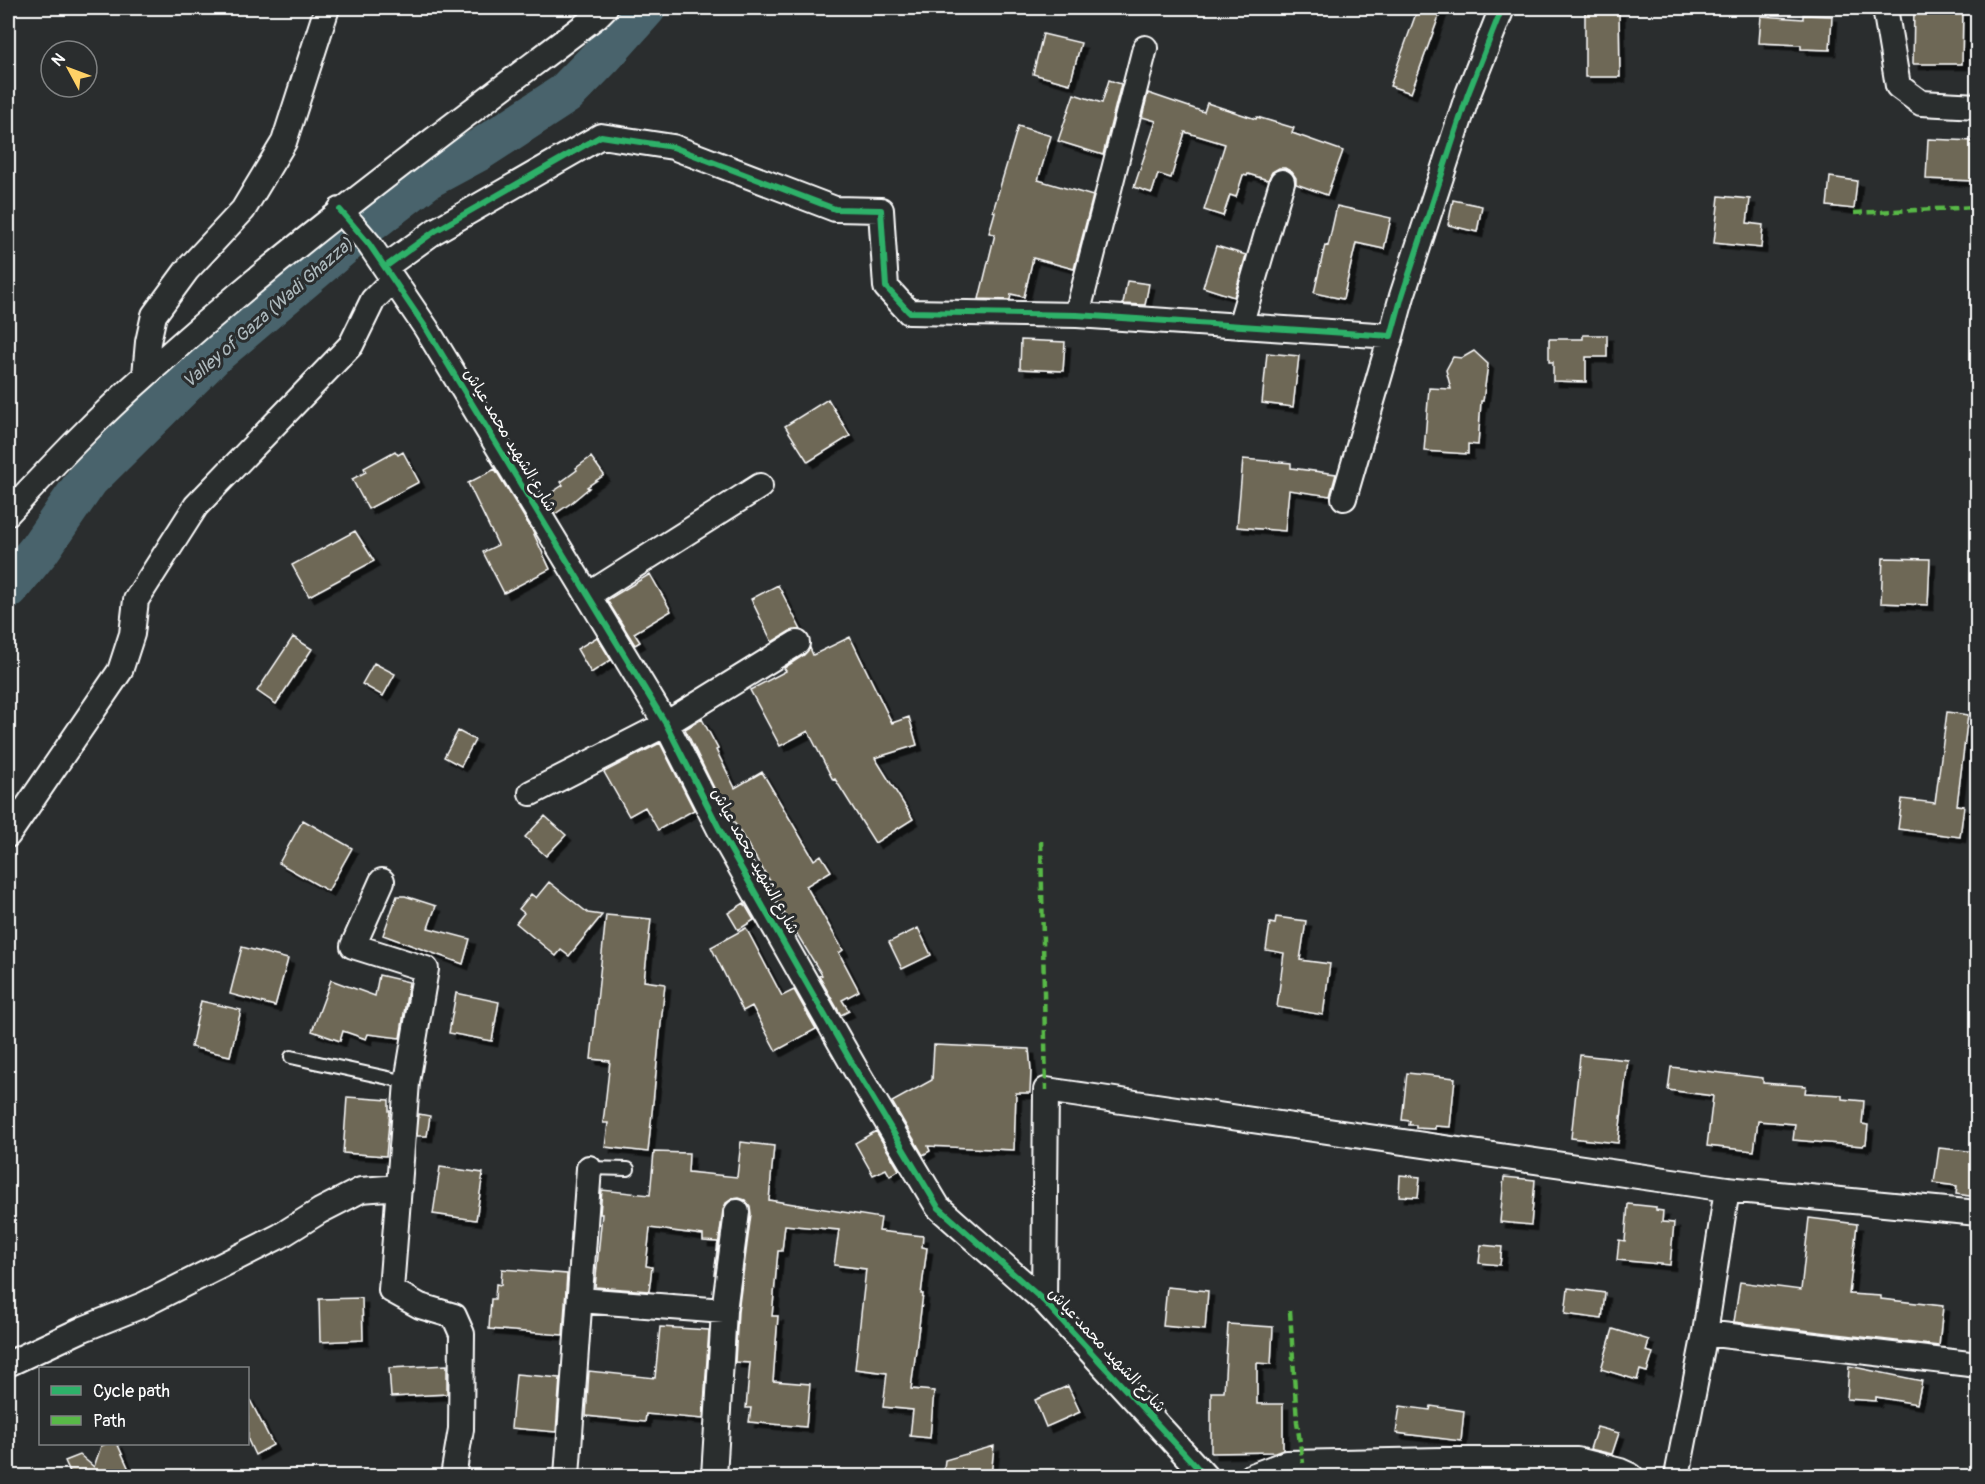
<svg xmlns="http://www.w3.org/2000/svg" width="1985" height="1484" viewBox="0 0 1985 1484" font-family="Pangolin,'Playpen Sans Arabic',sans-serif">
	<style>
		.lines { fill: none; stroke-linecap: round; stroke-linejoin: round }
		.river { stroke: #48646c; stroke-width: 42 }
		.building { fill: #6e6756; stroke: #fff; stroke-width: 1.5; filter: url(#shadow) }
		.lane-casing { stroke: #fff; stroke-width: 16 }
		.street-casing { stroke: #fff; stroke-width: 28 }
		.lane { stroke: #2a2d2e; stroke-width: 12 }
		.street { stroke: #2a2d2e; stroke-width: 24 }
		.quiet { stroke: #58b947; stroke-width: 4.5; stroke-dasharray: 9 4.5; stroke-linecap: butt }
		.cycleway-casing { stroke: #2a2d2e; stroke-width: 10 }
		.cycleway { stroke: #2db169; stroke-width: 6 }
		.labels { text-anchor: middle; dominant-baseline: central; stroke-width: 6; stroke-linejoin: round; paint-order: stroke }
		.street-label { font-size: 16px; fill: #fff; stroke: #2a2d2e }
		.water-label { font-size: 18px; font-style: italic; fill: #adb9bd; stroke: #2a2d2e }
	</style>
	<defs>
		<filter id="shadow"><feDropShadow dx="5.5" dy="5.5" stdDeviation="0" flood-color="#0009"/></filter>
	</defs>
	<rect width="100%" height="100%" fill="#2a2d2e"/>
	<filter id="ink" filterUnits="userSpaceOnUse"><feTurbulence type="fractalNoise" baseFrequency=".0167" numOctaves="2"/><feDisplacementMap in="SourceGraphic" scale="12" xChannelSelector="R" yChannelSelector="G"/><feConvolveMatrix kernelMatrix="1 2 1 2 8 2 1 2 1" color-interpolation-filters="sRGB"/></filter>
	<g filter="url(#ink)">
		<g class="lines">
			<path class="river" d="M8 588 39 550 88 479 213 355 371 221 427 178 479 150 565 94 603 55 645 8"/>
		</g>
		<path class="building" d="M1418 8H1442L1411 93 1390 86Z
			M1914 8H1963L1962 64H1913Z
			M1585 11H1619L1620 77H1585Z
			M1803 15 1832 16 1830 50 1801 49V45L1759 43 1761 16 1803 19Z
			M1043 34 1081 43 1070 84 1033 74Z
			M1109 80 1121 84 1103 155 1058 141 1074 94 1102 103Z
			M1148 93 1204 112 1207 103 1256 119 1257 117 1294 128 1292 133 1343 151 1327 195 1296 184V178L1292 172 1285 168H1279L1272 172 1268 180 1248 174 1247 176 1243 175 1236 197 1230 195 1223 216 1204 210 1225 144 1185 132 1171 178 1158 174 1152 193 1134 187 1156 121 1142 117Z
			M1018 126 1051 136 1038 180 1093 196 1074 269 1033 258 1024 297 1011 294 1010 300 979 299 995 234 989 233 995 212 993 211Z
			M1928 139 1975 141 1974 181 1926 179Z
			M1830 177 1857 181 1854 209 1827 206Z
			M1719 196 1750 199 1747 223 1763 225 1761 248 1714 243Z
			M1453 200 1482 206 1477 232 1448 225Z
			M1337 206 1391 218 1384 249 1356 243 1343 299 1314 293 1325 245 1328 246Z
			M1216 246 1246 255 1234 297 1203 287Z
			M1127 281 1149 284 1145 305 1123 304Z
			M1583 335H1607V357H1586V382L1553 381V362H1549V339H1583Z
			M1021 340 1065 342 1063 371 1020 369Z
			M1474 351 1488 364 1483 401H1481L1478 445 1468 444V454L1424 451 1429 388 1451 389 1446 370 1453 357 1462 358Z
			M1267 353 1299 356 1293 407 1262 403Z
			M828 399 850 436 808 462 785 426Z
			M395 451 398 455 403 452 419 482 368 509 352 479 366 472 364 468Z
			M591 457 604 475 587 487 589 488 571 503 555 514 545 497 563 485 561 482 577 470 576 468Z
			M1243 459 1291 463V468L1336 474 1330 496 1289 490 1285 531 1237 527Z
			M495 469 532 530 550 569 504 593 483 552 498 545 468 483Z
			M355 531 374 561 309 596 292 565Z
			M1883 558 1930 559 1928 605 1881 603Z
			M650 574 671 611 634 633 640 642 635 645 607 600Z
			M778 585 801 630 790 631 772 642 751 599Z
			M293 637 312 649 276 704 257 691Z
			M597 637 611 660 591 673 577 649Z
			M850 637 892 723 909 717 917 745 875 758 913 819 875 843 835 779 833 780 808 731 780 746 750 690 786 671 784 668 804 655 810 648 813 655Z
			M374 663 395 674 383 696 362 684Z
			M1947 712 1968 715 1957 805 1964 806 1960 837 1898 829 1902 799 1935 803Z
			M702 719 718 749 716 750 735 788 762 772 814 860 821 855 831 871 806 886 843 950 839 953 859 991 842 1000 849 1011 841 1015 819 976 822 975 769 888 773 886 718 796 685 729Z
			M458 731 475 740 461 766 444 757Z
			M660 743 694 810 658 830 645 807 629 816 604 772Z
			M545 816 566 835 546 856 525 837Z
			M303 820 352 848 328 891 279 863Z
			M549 882 588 913 602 915 569 956 561 950 556 956 516 923 524 913 519 909 531 894 536 898Z
			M397 896H405L436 906 428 928 470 939 463 964 383 935Z
			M744 903 754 920 738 930 728 913Z
			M606 915 651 919 644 981 665 984 648 1152 605 1147 608 1123H603L610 1061 591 1059Z
			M1276 917 1306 921 1300 960 1330 964 1323 1015 1277 1007 1284 953 1266 950 1270 923 1275 924Z
			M746 928 782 996 794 990 816 1029 776 1051 752 1006 743 1011 711 947Z
			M918 928 931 955 902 969 889 942Z
			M242 947 288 959 275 1006 230 994Z
			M379 975 409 982 400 1038 368 1034 366 1039 343 1031 340 1041 312 1031 331 980 375 996Z
			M456 993 499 1002 492 1041 449 1033Z
			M201 1001 241 1010 230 1056 191 1047Z
			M934 1045 1029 1049 1031 1070 1030 1093H1016L1014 1150 928 1146 930 1151 923 1155 892 1102 932 1080Z
			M1580 1055 1628 1060 1618 1143 1571 1138Z
			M1671 1067 1763 1078V1083L1806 1086 1805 1093 1842 1095V1099L1864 1101 1862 1124 1868 1125 1866 1144H1864L1863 1146 1793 1140 1795 1124 1758 1121 1754 1151 1707 1146 1713 1096 1668 1090Z
			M1407 1073 1455 1078 1450 1127 1435 1126V1129L1416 1128V1125H1409L1410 1121 1402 1120Z
			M347 1097 389 1100V1111H390L386 1156 343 1153Z
			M419 1114 430 1116 427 1136H417Z
			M876 1131 899 1170 890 1176 886 1169 873 1175 855 1143Z
			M741 1142 774 1146 769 1200 881 1218 879 1231 923 1236 922 1247 927 1248 921 1294H923L911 1389 934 1391 930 1438 910 1436 913 1410 883 1407 887 1373 855 1369 866 1269 834 1265 839 1230 785 1225 782 1251H778L772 1316H778L773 1381 810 1384 806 1427 749 1422 751 1408H746L750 1363 735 1362 738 1312 751 1214 750 1206 745 1200 739 1198 732 1199 726 1203 723 1210 714 1275 718 1242 703 1241V1235L650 1228 646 1266 652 1267 649 1291 595 1287 602 1214H600L602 1190 650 1195 654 1152 689 1153 688 1172 737 1177Z
			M1939 1148 1977 1152V1197L1956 1194 1957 1186 1934 1183Z
			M440 1167 483 1173 476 1220 433 1214Z
			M1400 1175 1420 1177 1418 1197 1399 1196Z
			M1504 1177 1535 1180 1531 1225 1500 1222Z
			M1628 1204 1656 1207V1210L1663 1211 1662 1222 1674 1223 1670 1265 1617 1260 1619 1240 1625 1241Z
			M1809 1218 1857 1224 1849 1294 1881 1296V1299L1943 1306 1939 1346 1734 1322 1740 1282 1801 1290Z
			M1481 1245 1502 1247 1500 1265 1479 1263Z
			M502 1269 567 1274 563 1335 489 1329 491 1299H495L496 1284 501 1285Z
			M1167 1287 1208 1291 1205 1330 1163 1326Z
			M1568 1288 1605 1293 1602 1319 1565 1314Z
			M362 1298 363 1340 320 1342 319 1299Z
			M1228 1324 1273 1327 1271 1364 1257 1363V1404H1283V1449L1275 1452 1211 1453V1392H1224Z
			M660 1327 709 1330 703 1419 646 1414 645 1422 586 1416 589 1371 655 1378Z
			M1613 1329 1649 1340 1646 1351 1653 1353 1647 1372 1640 1370 1637 1380 1601 1369Z
			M447 1365V1394L391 1397 389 1368Z
			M1849 1366 1922 1381 1917 1404 1876 1397V1401L1847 1399Z
			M516 1374 560 1378 556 1432 511 1428Z
			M1068 1386 1080 1412 1046 1427 1035 1400Z
			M248 1396 273 1445 255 1455 248 1440Z
			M1400 1406 1430 1410 1431 1406 1464 1411 1461 1441 1396 1433Z
			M1597 1427 1619 1433 1612 1454 1590 1449Z
			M108 1443H117L132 1476H84L71 1474 65 1461 80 1455 94 1467 101 1446Z
			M994 1446 991 1476H943L945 1460Z"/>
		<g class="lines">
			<defs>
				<path id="lane" d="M291 1057 407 1082
					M589 1168 628 1169"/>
				<path id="street" d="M1885 8 1898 86 1921 103 1978 106
					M340 210 369 244 426 328 666 724 724 838 857 1072 938 1207 1044 1301 1205 1476
					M385 267 435 231 601 136 673 147 835 209 881 210 886 287 909 312 1077 315 1391 336 1402 296 1468 94 1502 8
					M1077 315 1145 48
					M1240 326 1282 182
					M145 375 148 342 154 315 187 270 243 210 284 142 327 8
					M1344 498 1391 336
					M8 513C52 466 97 418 146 375 288 246 444 132 597 16L605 8
					M588 595 760 486
					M531 793 666 724 797 643
					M8 835 120 671 132 634 136 600 196 506 351 345 373 300 392 281
					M382 881 353 946 426 969 407 1082 391 1290 420 1306 454 1316 462 1334 461 1429 453 1476
					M1727 1189 1978 1213
					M580 1300 724 1311
					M1044 1301 1046 1090 1727 1189 1705 1333 1677 1476
					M1705 1333 1978 1365
					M8 1364 83 1329 143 1305 280 1236 320 1211 361 1190 400 1187
					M567 1476 589 1168
					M714 1476 724 1311 737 1212
					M1252 1476 1286 1463 1443 1460H1577L1620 1471 1631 1476"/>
			</defs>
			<use href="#lane" class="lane-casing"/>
			<use href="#street" class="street-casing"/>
			<use href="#lane" class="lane"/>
			<use href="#street" class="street"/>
			<path class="quiet" d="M1854 213 1978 207
				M1041 841 1046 1090
				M1290 1311 1297 1422 1303 1463"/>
			<defs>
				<path id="cycleway" d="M340 210 369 244 426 328 666 724 724 838 857 1072 938 1207 1044 1301 1205 1476
					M385 267 435 231 601 136 673 147 835 209 881 210 886 287 909 312 1077 315 1391 336 1402 296 1468 94 1502 8"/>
			</defs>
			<use href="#cycleway" class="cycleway-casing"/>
			<use href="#cycleway" class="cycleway"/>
		</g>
	</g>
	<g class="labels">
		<g class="street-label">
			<text transform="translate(510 440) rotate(59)">شارع الشهيد محمد عياش</text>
			<text transform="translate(755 861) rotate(61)">شارع الشهيد محمد عياش</text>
			<text transform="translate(1107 1350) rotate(47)">شارع الشهيد محمد عياش</text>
		</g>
		<g class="water-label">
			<text transform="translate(268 313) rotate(-41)">Valley of Gaza (Wadi Ghazza)</text>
		</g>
	</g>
	<rect width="1985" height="1484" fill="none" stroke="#2a2d2e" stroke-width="30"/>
	<rect x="15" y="15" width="1955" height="1454" fill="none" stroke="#fff" stroke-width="2" filter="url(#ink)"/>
	<rect x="39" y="1367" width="210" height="78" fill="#2a2d2e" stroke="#7f8182" stroke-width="1.5"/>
	<rect x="51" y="1386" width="30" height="9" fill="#2db169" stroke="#7f8182" stroke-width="1.5"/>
	<text x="93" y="1397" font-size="18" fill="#ffffff">Cycle path</text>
	<rect x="51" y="1416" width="30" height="9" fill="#58b947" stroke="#7f8182" stroke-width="1.5"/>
	<text x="93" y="1427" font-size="18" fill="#ffffff">Path</text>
	<g transform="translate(69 69) rotate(311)"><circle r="28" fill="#2a2d2e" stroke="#7f8182" stroke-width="1.5"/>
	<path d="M0-4.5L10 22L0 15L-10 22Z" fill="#ffd166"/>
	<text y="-9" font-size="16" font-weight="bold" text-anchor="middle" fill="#ffffff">N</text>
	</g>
</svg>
